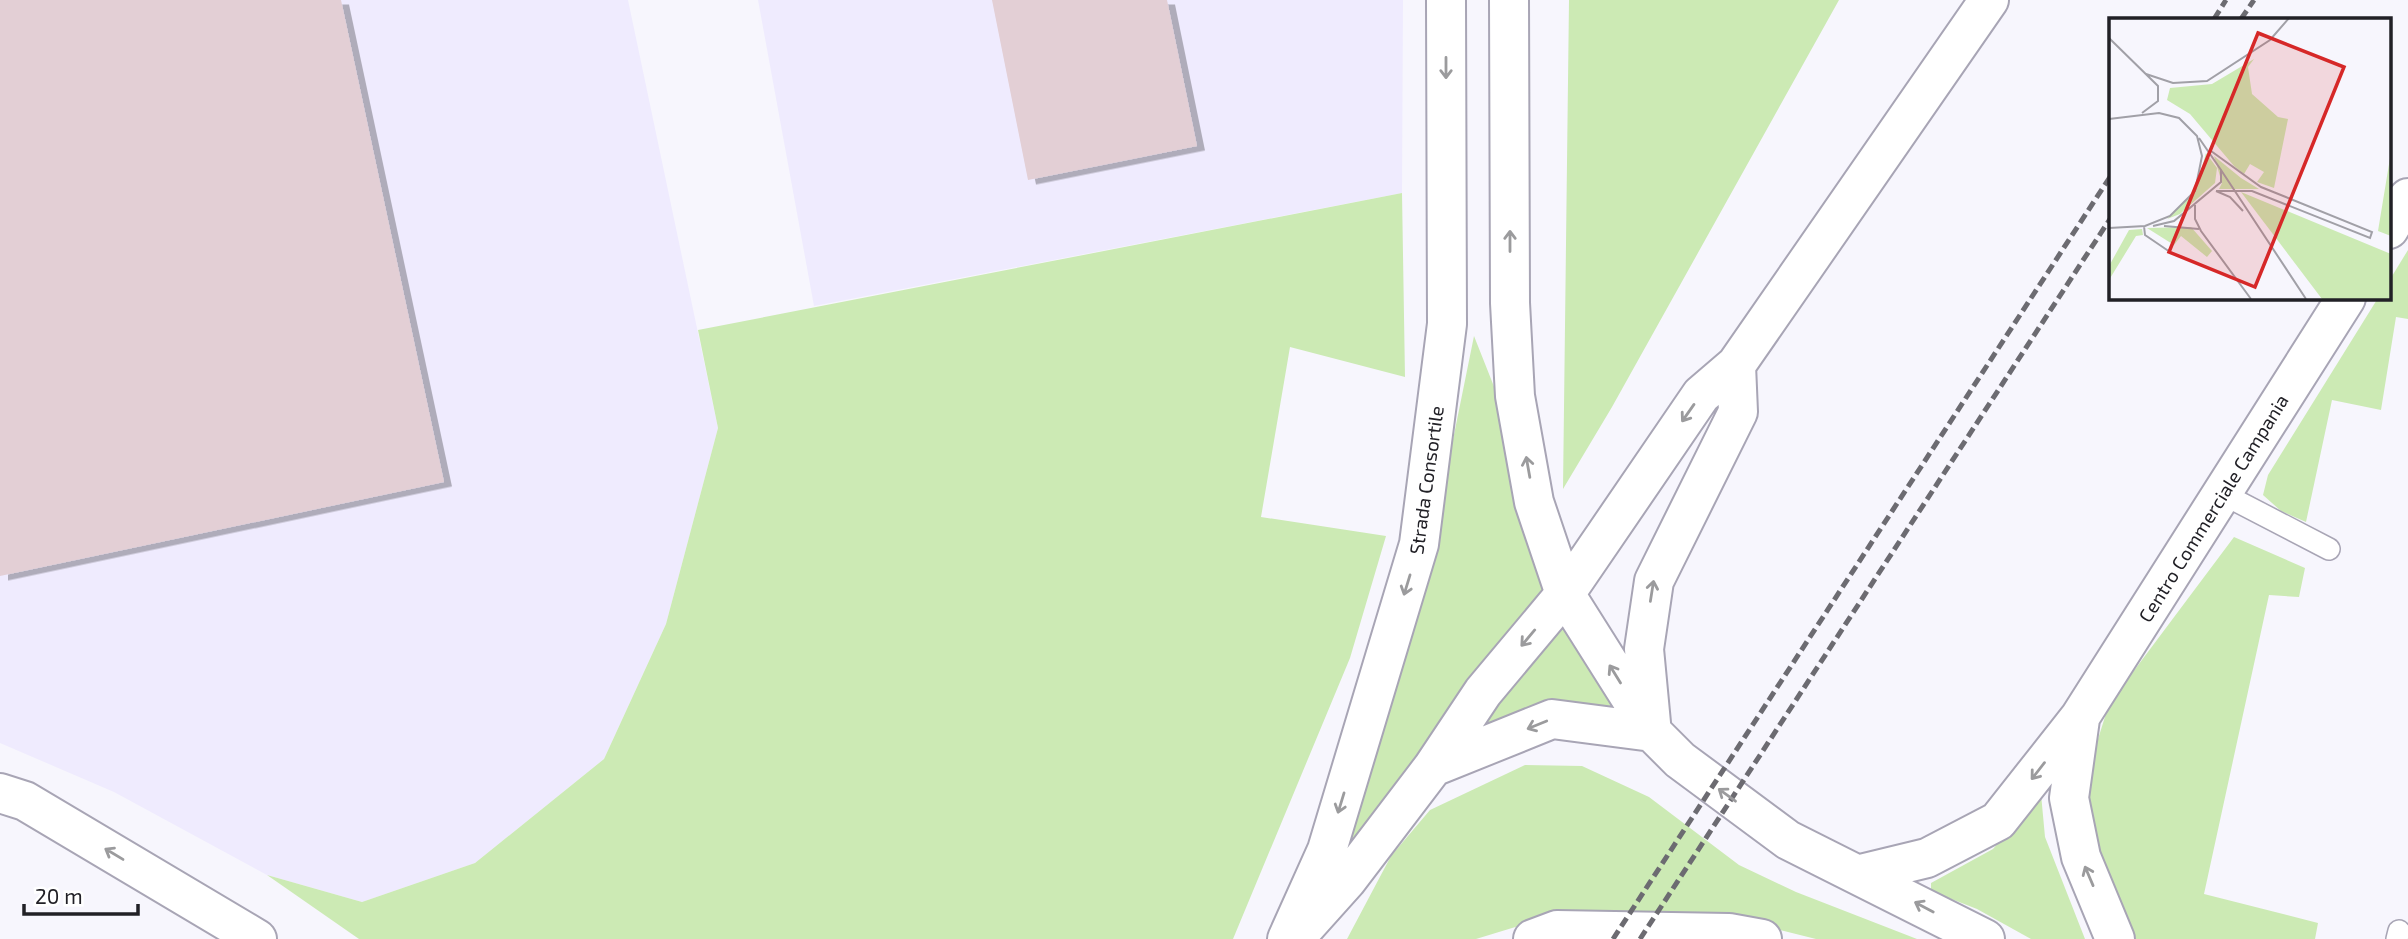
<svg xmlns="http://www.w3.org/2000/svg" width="2408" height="939" viewBox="0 0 2408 939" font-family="'Exo 2',sans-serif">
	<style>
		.built { fill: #efebfe }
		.green { fill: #cceab4 }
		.building { fill: #e3cfd5; filter: url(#shadow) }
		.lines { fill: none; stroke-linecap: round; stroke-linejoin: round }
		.lane-casing { stroke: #a8a5b5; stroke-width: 24 }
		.secondary-casing { stroke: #a8a5b5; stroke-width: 42 }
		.primary-casing { stroke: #a8a5b5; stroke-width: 42 }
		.highway-casing { stroke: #a8a5b5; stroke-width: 42 }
		.lane { stroke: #fff; stroke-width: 21 }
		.secondary { stroke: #fff; stroke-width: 38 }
		.primary { stroke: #fff; stroke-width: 38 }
		.highway { stroke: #fff; stroke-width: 38 }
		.rail { stroke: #6c6b71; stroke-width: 5; stroke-dasharray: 10 5; stroke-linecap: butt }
		.oneway { stroke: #9b9b9d }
		.labels { text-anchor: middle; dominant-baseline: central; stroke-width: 5; stroke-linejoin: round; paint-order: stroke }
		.street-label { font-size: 19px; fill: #212026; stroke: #fff }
		.inset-road { fill: none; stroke: #a1a0a7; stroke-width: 2 }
		.view { fill: #d62828; fill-opacity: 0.15; stroke: #d62828; stroke-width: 3.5 }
		.inset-edge { fill: none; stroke: #212026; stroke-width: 3.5 }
	</style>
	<defs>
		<filter id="shadow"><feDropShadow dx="8" dy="4.5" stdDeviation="0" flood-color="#0004"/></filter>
	</defs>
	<rect width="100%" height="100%" fill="#f7f6fd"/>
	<path class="built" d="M0 0H628L718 428 666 624 604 759 475 863 362 902 267 875 114 792 0 743Z
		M758 0H1403L1402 193 814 306Z"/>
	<path class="green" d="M1569 0H1839L1612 407 1563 489Z
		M1402 193 1405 377 1290 347 1261 517 1386 536 1350 658 1233 939H359L267 875 362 902 475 863 604 759 666 624 718 428 698 330Z
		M2408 250V319L2396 317 2381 410 2332 400 2306 522 2281 511 2263 495 2268 475 2378 298H2389V281Z
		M1474 336 1623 713 1419 761 1327 880 1431 548Z
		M2234 537 2305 568 2299 597 2269 595 2204 894 2318 923 2315 939H2136L2085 825 2088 771 2109 704Z
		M1525 765 1582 766 1649 797 1739 865 1796 892 1917 939H1816L1739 920 1532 922 1476 939H1347L1391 856 1430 810Z
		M2041 794 2045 837 2085 939H2031L1977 909 1931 891V883L1993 849Z"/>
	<path class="building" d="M0 0H341L444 482 0 576Z
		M992 0H1167L1197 146 1028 180Z"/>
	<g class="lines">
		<defs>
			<path id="lane" d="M2223 494 2329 549
				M2397 939 2399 931"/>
			<path id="secondary" d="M1509 0 1510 303 1515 396 1534 502 1565 594 1652 732 1680 760 1788 840 1985 939
				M2389 229 2408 198
				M2080 719 2069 798 2081 857 2115 939
				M1651 723 1644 649 1654 581 1738 412 1736 365
				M1433 767 1483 692 1565 594 1701 395 1736 365 1989 0
				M1861 874 1927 858 1998 821 2080 717 2346 298
				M1304 928 1347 880 1433 767 1552 719 1652 732
				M1287 939 1327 850 1419 544 1447 324 1446 0"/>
			<path id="primary" d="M1533 939 1557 930 1729 933 1762 939"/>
			<path id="highway" d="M0 793 25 801 257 939"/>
		</defs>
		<use href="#lane" class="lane-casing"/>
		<use href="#secondary" class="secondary-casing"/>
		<use href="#primary" class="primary-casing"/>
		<use href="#highway" class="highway-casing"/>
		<use href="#lane" class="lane"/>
		<use href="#secondary" class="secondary"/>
		<use href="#primary" class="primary"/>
		<use href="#highway" class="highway"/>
		<path class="rail" d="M2214 19 2226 0
			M2241 19 2254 0
			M1613 939 2110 177
			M1640 939 2110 219"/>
	</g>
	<defs><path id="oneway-shaft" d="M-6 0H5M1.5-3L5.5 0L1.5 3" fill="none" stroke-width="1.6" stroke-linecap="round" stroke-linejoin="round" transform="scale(1.75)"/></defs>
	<g class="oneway">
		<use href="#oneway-shaft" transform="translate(1446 68) rotate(90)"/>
		<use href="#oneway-shaft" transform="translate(1510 241) rotate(-90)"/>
		<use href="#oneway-shaft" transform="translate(1688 413) rotate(125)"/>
		<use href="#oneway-shaft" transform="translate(1528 467) rotate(-100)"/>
		<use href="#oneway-shaft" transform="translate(1407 585) rotate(107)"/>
		<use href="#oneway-shaft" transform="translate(1652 591) rotate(-81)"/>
		<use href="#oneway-shaft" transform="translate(1528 638) rotate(130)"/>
		<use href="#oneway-shaft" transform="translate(1615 674) rotate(-122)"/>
		<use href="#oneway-shaft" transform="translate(1537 725) rotate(158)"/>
		<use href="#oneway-shaft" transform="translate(2038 771) rotate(128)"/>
		<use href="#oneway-shaft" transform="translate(1727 795) rotate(-144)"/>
		<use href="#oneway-shaft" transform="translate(1341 803) rotate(107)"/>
		<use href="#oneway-shaft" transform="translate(114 854) rotate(-149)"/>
		<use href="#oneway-shaft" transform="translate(2089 876) rotate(-113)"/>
		<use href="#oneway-shaft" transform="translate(1924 907) rotate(-152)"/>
	</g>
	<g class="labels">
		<g class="street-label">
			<text transform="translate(1426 480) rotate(-82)">Strada Consortile</text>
			<text transform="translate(2213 508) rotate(-58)">Centro Commerciale Campania</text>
		</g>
	</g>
	<g transform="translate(2109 18)">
		<rect width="282" height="282" fill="#f7f6fd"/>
		<path d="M145 41 139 49 143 76 169 99 179 101 165 170 148 164 155 154 141 146 135 156 125 148 81 96 58 82 61 70 103 66ZM282 134V218L269 213ZM97 135 108 150 106 165 71 196 58 201 86 174ZM105 138 132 160 150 171H110L113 165ZM132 174 282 236V281H213ZM82 209 103 233 98 239 72 218 65 227 38 210ZM33 211 34 217 27 218 0 262V248L20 212Z" fill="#cceab4"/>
		<path class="inset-road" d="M0 20 49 68V83L33 95M37 56 64 65 98 63 161 22 180 0M0 101 50 95 70 100 88 118 93 138 86 173 61 198 36 208 0 210M102 133 152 169 263 214 261 220 143 173H107M112 152 197 281M107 173 121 179 134 193M86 187V201L92 213 142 281M35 208 36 217 61 234M44 208 65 203 112 164V152L90 120M55 208 90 211"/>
		<path class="view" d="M149 15 235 49 146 269 60 234Z"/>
		<rect width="282" height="282" class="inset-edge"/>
	</g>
	<path d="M24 904v10h114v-10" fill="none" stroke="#212026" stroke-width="3.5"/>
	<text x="35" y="904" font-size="21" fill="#212026" stroke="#ffffff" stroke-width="5" paint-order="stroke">20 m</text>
</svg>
